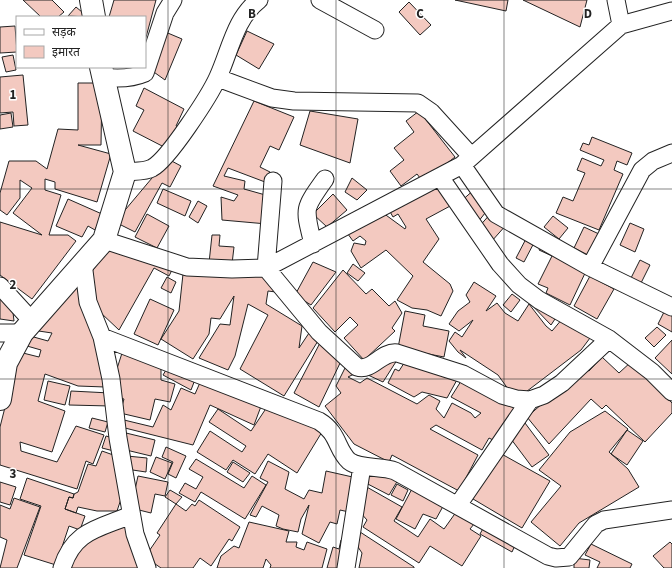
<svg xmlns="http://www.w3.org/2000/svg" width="672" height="568" viewBox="0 0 672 568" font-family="'Source Sans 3','Noto Sans Devanagari',sans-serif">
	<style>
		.building { fill: #f3c9c0; stroke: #222 }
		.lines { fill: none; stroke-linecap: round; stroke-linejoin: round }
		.street-casing { stroke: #222; stroke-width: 19 }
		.secondary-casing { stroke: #222; stroke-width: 24 }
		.street { stroke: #fff; stroke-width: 17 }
		.secondary { stroke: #fff; stroke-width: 22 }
		.grid { fill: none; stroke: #222; stroke-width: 1; stroke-opacity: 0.55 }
		.grid-label { font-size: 13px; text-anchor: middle; font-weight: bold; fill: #222; stroke: #fff; stroke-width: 3; stroke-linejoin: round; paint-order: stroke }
	</style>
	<rect width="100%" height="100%" fill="#fff"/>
	<path class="building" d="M23 0H52L64 12 58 17H41Z
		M114 0H156L145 41V17H109Z
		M455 0H508L506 11Z
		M523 0H587L580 27Z
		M409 2 431 25 420 35 399 12Z
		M76 7 88 17 68 16Z
		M15 26 17 52 0 53V27Z
		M163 31 182 39 165 80 151 70Z
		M247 31 274 44 259 69 236 55Z
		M13 55 16 70 6 72 2 57Z
		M23 75 28 125 14 126 13 112 0 113V77Z
		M78 83H102L101 145H78L111 154 97 202 55 189V182L45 179V190L61 195 49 235H68L76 241 32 299 0 275V222L42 235 13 213 32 188 20 180V198L7 215 0 210V193L9 161H36L47 169 58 129 78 130Z
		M144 88 184 109 176 126 179 128 166 148 133 131 144 110 136 106Z
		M254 101 294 117 279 150 270 146 260 167 270 172 265 182 228 168 224 176 245 181 244 189 269 196 267 224 222 220 221 197 234 201 238 195 213 186Z
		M310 111 358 119 350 163 300 145Z
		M419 111 455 157 423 182 417 174 401 186 390 171 404 160 394 148 414 132 406 121Z
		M11 113 13 127 0 129V115Z
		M592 137 632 153 627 165 617 161 614 170 623 174 599 230 556 213 563 197 573 201 585 173 577 170 582 158 601 166 604 160 580 150 583 143 589 145Z
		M168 159 181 166 170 187 162 183 135 232 115 222Z
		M352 178 367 190 357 200 345 192Z
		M437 183 452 205 426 219 439 239 423 262 450 284 453 291 441 316 427 310 412 308 397 300 413 276 386 250 361 268 351 251 354 243 365 245 366 241 360 236 353 241 345 230 379 210 405 229 406 227 398 214 393 217 388 208Z
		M476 188 489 208 478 222 459 203Z
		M163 189 191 201 185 216 157 203Z
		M333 194 347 210 327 227 313 214Z
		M68 199 102 214 95 230 88 226 82 237 56 226Z
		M198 201 207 206 198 223 189 217Z
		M492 212 507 224 491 242 477 229Z
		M147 214 169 226 157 248 135 237Z
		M553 216 568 228 559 239 544 227Z
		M630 223 644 229 635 252 620 245Z
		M584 227 599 234 588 255 574 248Z
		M212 235H220L219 246 234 247 232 264 209 263Z
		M528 235 536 239 524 262 516 258Z
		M542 242 587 269 570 305 546 293 548 288 538 284 552 256 539 250Z
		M111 245 174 266 169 276 154 268 119 330 101 313 92 297 90 274Z
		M640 260 650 265 641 283 631 278Z
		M313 262 336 272 311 305 295 295Z
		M353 264 365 273 358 281 347 273Z
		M343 270 366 294 372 289 389 306 395 301 402 313 392 328 395 331 364 360 344 338 358 325 350 317 335 332 313 308Z
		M79 271 105 387 78 386 45 374 38 401 65 411 52 452 20 442 21 451 57 462 76 426 104 435 93 464 86 461 77 489 0 465V427L19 352 39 357 41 350 20 344 23 334 48 341 52 333 32 330Z
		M260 273 276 292 268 291 266 304 302 326 299 348 311 330 321 336 284 396 240 369 268 315 248 304 235 356 228 370 199 358 220 324 230 325 234 296 220 319 211 318 209 334 193 359 161 339 179 311 183 274Z
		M590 276 614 289 597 319 574 306Z
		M167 277 176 282 171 293 161 288Z
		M474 282 496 296 486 311 497 303 505 313 518 321 529 304 546 326 552 331 563 318 593 334 581 350 518 398 511 393 498 375 460 350 466 358 458 352 449 341 455 332 462 337 473 320 459 331 449 324 458 311 470 302 466 295Z
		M512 294 520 300 511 312 503 305Z
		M0 295 12 304 14 321 0 319Z
		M150 299 174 310 158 345 134 334Z
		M527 300 557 316 551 325Z
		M665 310 672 314V332L658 324Z
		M405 311 425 315 423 326 449 331 444 357 398 348Z
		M657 327 666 335 654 347 645 338Z
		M672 340V374L655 358Z
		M321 341 342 359 319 407 294 393Z
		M123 350 161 366V380L175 384 170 402 155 399 150 420 120 413 124 399 115 397 113 381Z
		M399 357 383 382 368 375Z
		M602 357 619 373 632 361 672 403V413L645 442 606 405 602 409 591 399 549 444 527 417 583 368 589 371Z
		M406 360 458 378 447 398 422 392 414 397 388 383 395 369 399 371Z
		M347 364 358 372 348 377 360 383 367 378 417 404 429 395 440 401 436 409 444 418 452 403 471 413 475 418 481 413 451 397 463 378 517 404 497 442 489 438 482 450 436 425 430 429 478 455 459 491 392 455 389 462 354 444 325 406 341 393 336 386Z
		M169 365 196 377 191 390 163 375Z
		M202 378 263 401 254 425 210 405 193 445 121 427 124 420 153 427 163 405 171 410 181 388 195 394Z
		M48 381 70 386 65 405 44 400Z
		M71 391 110 393V406L69 405Z
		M269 404 325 427 297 473 268 454 255 474 233 460 226 470 197 452 210 431 242 452 246 446 209 422 218 409 251 431Z
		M605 411 628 429 609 452 628 469 639 487 579 523 560 546 531 522 561 486 539 470 570 432Z
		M92 418 108 422 105 432 89 428Z
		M525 423 549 455 532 467 508 435Z
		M627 430 643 441 627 465 611 454Z
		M126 433 155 440 151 456 122 449Z
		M106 436 117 439 114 451 102 448Z
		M166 447 186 456 176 478 168 474 173 462 162 457Z
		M102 451 119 457 122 496 117 511H97L78 507 76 513 65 509 69 497 73 498 74 494 78 492 88 464 96 466Z
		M498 452 550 481 522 528 468 496Z
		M127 456 147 458 146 472 126 469Z
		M156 457 172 463 165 479 150 472Z
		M196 459 244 488 252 476 266 485 245 519 201 492 195 502 179 493 185 483 196 489 203 477 189 469Z
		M268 461 289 472 285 489 304 499 309 490 322 493 326 471 357 478 349 512 340 510 337 524 330 522 319 543 302 534 309 505 301 519 298 532 283 529 276 526 279 515 262 506 256 517 250 515 268 482 260 478Z
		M233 462 250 473 243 482 227 472Z
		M376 469 398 480 389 495 362 481Z
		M138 476 168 482 165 496 155 494 151 513 131 508Z
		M27 478 74 494 73 498 69 497 65 509 85 516 80 530 69 526 56 565 24 555 41 506 20 499Z
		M0 482 16 487 10 505 0 502Z
		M397 484 408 490 403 501 391 495Z
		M414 485 446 501 436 519 423 514 415 529 396 519Z
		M365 486 402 507 394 521 418 537 430 519 444 529 459 508 478 519 470 529 481 536 462 566 430 546 419 563 363 527 367 520 359 511Z
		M170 490 182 497 176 504 165 497Z
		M14 498 40 507 17 568H0L7 540 0 537V505L10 509Z
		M199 500 240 527 232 541 229 539 211 566 200 558 193 568H161L145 557 160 535 157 533 176 504 186 511 192 504 195 506Z
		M128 521 139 568H67L72 550Z
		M249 522 289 531 286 542H297L296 547 304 550 307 542 327 549 322 568H270L271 565 266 559 263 568H217L221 556 234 546 239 548Z
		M486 523 517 541 512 552 480 534Z
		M357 530 414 567V568H359L362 553 356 544Z
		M341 540 348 545 342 568H327L333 547 339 549Z
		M670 542 672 544V568H664L653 556Z
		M591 544 632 564 630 568H597L600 562 585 555Z
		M574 558 590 560 589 568H574Z"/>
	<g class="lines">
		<defs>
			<path id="street" d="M320 0 375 30
				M616 0 621 25
				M102 77C117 79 131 79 145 73L165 13 173 0
				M218 78 272 98 294 101 418 103 431 112 471 156
				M462 165 496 214 590 267 672 307
				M125 172C132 171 145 172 152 168 168 160 210 95 218 77 230 51 235 18 259 0
				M440 177 500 264 519 285 539 300 609 339 652 372 672 392
				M273 181 266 268 319 332 357 367C372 372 381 351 397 353L463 374 502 395 516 399 530 400 544 395 562 383 609 339
				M104 240 187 267 232 269 266 268 462 165 621 25 672 11
				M313 244C304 207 303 210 325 179
				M83 263 88 302 102 337 111 379 118 438 135 534 147 568
				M590 267 642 170 653 161 672 153
				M0 286 32 321
				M0 333H22
				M102 337 319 421C339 433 336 449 349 461 359 469 382 466 395 471L548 556 556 558 569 557 596 524 604 520 672 510
				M458 505 530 400
				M62 568C74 530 98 529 131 515
				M346 568 362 466"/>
			<path id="secondary" d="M91 0 94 17
				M0 399 6 363 22 333 104 240 125 172 101 67"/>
		</defs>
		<use href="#street" class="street-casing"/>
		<use href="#secondary" class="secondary-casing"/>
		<use href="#street" class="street"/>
		<use href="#secondary" class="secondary"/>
	</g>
	<path class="grid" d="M168 0V568M336 0V568M504 0V568M0 189H672M0 379H672"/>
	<g class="grid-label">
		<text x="252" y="18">B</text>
		<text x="420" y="18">C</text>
		<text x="588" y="18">D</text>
		<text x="13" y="99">1</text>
		<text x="13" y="289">2</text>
		<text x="13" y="478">3</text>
	</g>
	<rect x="16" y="16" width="130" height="52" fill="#ffffff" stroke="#a7a7a7"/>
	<rect x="24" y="29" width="20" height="6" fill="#ffffff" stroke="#a7a7a7"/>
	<text x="52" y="36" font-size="12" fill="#222222">सड़क</text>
	<rect x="24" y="46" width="20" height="12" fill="#f3c9c0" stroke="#a7a7a7"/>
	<text x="52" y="56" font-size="12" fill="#222222">इमारत</text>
</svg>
